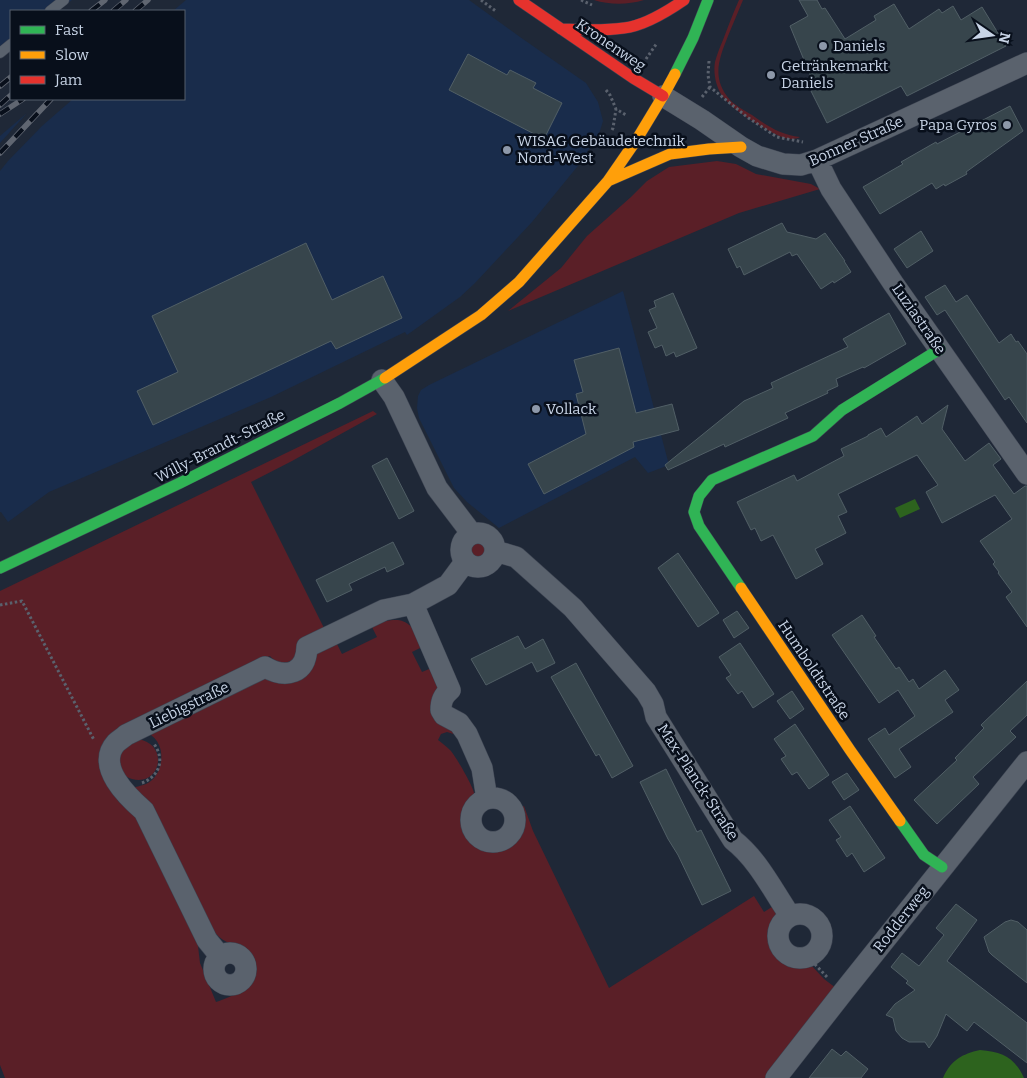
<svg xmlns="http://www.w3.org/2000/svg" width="1027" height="1078" viewBox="0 0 1027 1078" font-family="Bitter,serif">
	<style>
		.built { fill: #192c4b }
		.green { fill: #5a1f27 }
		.water { fill: #2d631e }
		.building { fill: #37454c; stroke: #515f66 }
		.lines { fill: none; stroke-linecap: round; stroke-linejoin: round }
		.lane-casing { stroke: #3d4452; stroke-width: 11 }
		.street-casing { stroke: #3d4452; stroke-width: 22 }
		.fast-casing { stroke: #3d4452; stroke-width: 12 }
		.slow-casing { stroke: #3d4452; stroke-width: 12 }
		.jam-casing { stroke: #3d4452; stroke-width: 12 }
		.path { stroke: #5a616d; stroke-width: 3; stroke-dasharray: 2.5 2.5; stroke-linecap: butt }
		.lane { stroke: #5a626d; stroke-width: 10 }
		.street { stroke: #5a626d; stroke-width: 21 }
		.fast { stroke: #30b455; stroke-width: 11 }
		.slow { stroke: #ff9f0a; stroke-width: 11 }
		.jam { stroke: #e5322d; stroke-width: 11 }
		.rail-casing { stroke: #606671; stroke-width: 5.5 }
		.rail { stroke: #080f1b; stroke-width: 4; stroke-dasharray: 11; stroke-linecap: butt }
		.poi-dot { fill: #8d98a9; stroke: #080f1b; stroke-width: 2 }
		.labels { text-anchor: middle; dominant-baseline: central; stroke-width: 5; stroke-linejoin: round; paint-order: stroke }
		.street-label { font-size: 15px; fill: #c8d4e6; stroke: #080f1b }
		.poi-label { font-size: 15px; fill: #c8d4e6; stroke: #080f1b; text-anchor: start }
	</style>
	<rect width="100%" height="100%" fill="#1f2837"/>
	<path class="built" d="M0 0H72L58 11H11V48L0 57Z
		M186 0H469L520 37 586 83 598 102 603 121 599 134 577 167 532 222 475 283 460 297 407 335 405 332 271 397 49 492 8 522 1 512H0V171L8 161 42 126 73 99H184V11H173Z
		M27 113 0 143V136Z
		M623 291 669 465 648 473 635 457 499 528 467 502 454 488 419 418 417 408 418 396 421 390 429 385Z"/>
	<path class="green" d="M594 0H644C627 5 610 5 594 0Z
		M739 0H743C738 12 733 24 728 36 719 59 711 78 730 100 736 106 745 111 752 115 767 126 781 135 800 137 789 143 775 134 764 128 751 120 734 110 724 98 716 89 713 73 715 62 717 54 720 47 723 40 728 27 733 13 739 0Z
		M717 161 736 164 756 174 811 184 820 189 739 213 508 311 561 268 587 236 631 197 647 181 669 167Z
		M373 411 377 414 292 461 251 482 325 630 297 643 298 648 295 659C285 664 278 665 270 656L109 735 105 740 100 756 109 782 118 801 137 817 194 929 198 946 200 963 216 1002C235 995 257 987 251 963 250 958 248 952 244 949 239 945 234 945 229 943 224 941 220 938 216 934L130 788C135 787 141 786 146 784 159 779 165 758 159 745 157 740 153 736 148 733L317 654 336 642 342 654 377 637 371 625C402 616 408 617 424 646L412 652 422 672 434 667 460 736 447 732 441 734 438 740C442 743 446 746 450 750 455 755 473 786 474 793 475 802 467 806 465 814 460 836 482 854 503 846 519 840 524 824 520 808L524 806 533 831 609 988 754 896 764 912 775 905 778 913C774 920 769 926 769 935 767 959 790 970 811 965L824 979 836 988 766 1078H5L0 1065V591Z
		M467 550a11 11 0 1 1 22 0a11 11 0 1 1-22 0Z
		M137 739C170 743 161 787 132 779 120 776 114 761 122 751 125 746 133 742 137 739Z"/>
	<path class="water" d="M915 499 920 509 900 518 895 508Z
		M980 1050C1003 1052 1014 1057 1024 1078H943C951 1060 962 1054 980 1050Z"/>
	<path class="building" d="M799 0H817L822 9 825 8 845 39 876 20 874 16 894 4 909 29 939 9 942 13 953 6 961 20 982 7 1006 46 907 96 901 86 827 123 811 91 816 89 790 26 808 16Z
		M468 54 507 75 510 70 536 83 533 88 562 103 544 139 449 90Z
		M1010 106 1023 131 966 172 967 174 945 186 944 184 936 189 932 183 880 214 863 187 903 164 901 162 936 142 937 144Z
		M782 223 787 232 816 239 825 233 845 261H844L851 272 834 283 833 281 821 289 797 254 792 256 790 252 744 275 740 266 737 268 728 249Z
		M921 231 933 251 907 268 894 249Z
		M306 243 332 300 383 276 402 318 336 349 331 341 153 425 137 391 178 372 152 316Z
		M945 285 956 302 967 295 999 343 1011 334 1016 342 1018 341 1027 354V423L1009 397 1005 400 945 310 937 315 925 297Z
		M673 293 697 348 676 357 674 352 666 356 662 345 655 348 648 332 657 328 649 310 656 307 654 301Z
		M889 313 906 344 864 368 863 367 836 379 838 386 827 391 828 393 785 413 788 418 725 447 724 444 668 470 665 465 744 401 773 388 771 383 848 347 843 339Z
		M619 348 636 413 672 404 679 430 633 442 634 447 544 494 528 464 586 434 576 394 583 392 574 360Z
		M948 405 942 429 965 461 989 443 1001 459 993 465 1014 494 1025 486H1027V627L1006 597 1012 592 998 573 999 572 993 564 995 562 980 541 1012 519 995 495 942 523 926 492 938 485 917 455 838 494 847 512 838 516 846 533 815 549 823 564 796 579 773 535 761 541 755 528 751 530 737 502 794 475 797 481 844 456 841 449 868 436V435L881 428 886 437 917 416 922 424Z
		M387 458 414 511 399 519 372 466Z
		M393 542 404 564 387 572 385 567 349 584 352 590 327 602 316 580Z
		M678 553 719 613 698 627 658 568Z
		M737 611 749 628 734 638 723 620Z
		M862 615 876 636 874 637 896 669 899 667 909 682 913 679 919 689 945 670 959 690 945 700 953 712 899 749 911 767 895 778 868 739 885 728 889 735 915 716 898 690 879 703 832 635Z
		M518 636 525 649 543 639 555 663 537 672 532 662 486 685 471 659Z
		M740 643 774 694 753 708 742 691 738 694 726 678 731 675 719 657Z
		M576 663 633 766 612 778 599 754 596 756 551 677Z
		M1027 681V715L1010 731 1016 737 973 777 979 784 937 824 914 800 957 760 955 758 984 728 981 725Z
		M792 691 804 709 790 719 777 701Z
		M795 724 829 775 809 789 797 772 792 775 781 759 786 756 774 739Z
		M666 769 697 832 701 830 731 891 702 905 678 855 668 839 640 782Z
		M847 773 859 790 844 800 832 782Z
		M850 806 885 858 864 872 852 853 847 857 836 840 841 837 829 820Z
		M956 904 977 920 947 961 1027 1023V1063L974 1022 967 1031 946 1014 937 1036 929 1048 925 1042H909L902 1038 896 1031 893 1018 886 1015 895 1004 915 990 906 983 908 981 891 967 902 953 919 966 944 935 936 928Z
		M1011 920 1018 922 1027 930V983L992 955 989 952 984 937 1005 922Z
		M832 1049 841 1056 846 1051 868 1069 861 1078H809Z"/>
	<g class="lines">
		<defs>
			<path id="lane" d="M50 11 64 0
				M0 53 11 44"/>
			<path id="street" d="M663 96 702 120 741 147 757 156 783 164 801 165 817 160 1027 63
				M817 160 831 189 893 283 1027 474
				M382 380 394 397 437 488 472 534
				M461 550a17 17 0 1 1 34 0a17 17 0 1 1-34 0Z
				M495 551 516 557 573 608 646 692 653 704 656 717 733 840C756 858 770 885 785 908L789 917
				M413 604 450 690C443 696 441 701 441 710L444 715 459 723 467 734 482 768 487 799
				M471 820a22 22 0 1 1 44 0a22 22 0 1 1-44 0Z
				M778 936a22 22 0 1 1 44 0a22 22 0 1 1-44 0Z
				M214 969a16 16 0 1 1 32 0a16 16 0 1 1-32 0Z
				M220 956 207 940 144 811C128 797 95 766 116 743 119 740 123 738 126 735L265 667C286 679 306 674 307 647L384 610 413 604 448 585 465 562
				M776 1078 844 991 1027 762"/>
			<path id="fast" d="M675 74 693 38 708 0
				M0 568 180 483 340 403 385 378
				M741 588 699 526 694 512 699 496 712 480 813 436 842 410 940 349
				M900 821 924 855 942 867"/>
			<path id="slow" d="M608 181 670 154 709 149 741 147
				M385 378 481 315 519 282 608 181 637 139 663 96 675 74
				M741 588 850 750 900 821"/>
			<path id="jam" d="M519 0 633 78 663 96
				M561 29C582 30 603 31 624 28 643 26 668 11 684 0"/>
		</defs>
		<use href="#lane" class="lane-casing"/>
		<use href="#street" class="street-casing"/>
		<use href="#fast" class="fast-casing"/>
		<use href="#slow" class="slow-casing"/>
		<use href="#jam" class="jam-casing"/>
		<path class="path" d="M481 0 497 12
			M581 0 592 5
			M646 59 657 43
			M709 61 708 75 710 87 747 117 777 137 803 142
			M606 90 610 95 616 109 626 115
			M702 97 710 87
			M612 130 613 128 616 109
			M0 605 22 601 94 740
			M142 783C160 776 165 759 154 744
			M808 957 828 978"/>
		<use href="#lane" class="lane"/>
		<use href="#street" class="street"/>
		<use href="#fast" class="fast"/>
		<use href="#slow" class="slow"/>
		<use href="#jam" class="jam"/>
		<defs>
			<path id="rail" d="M91 11 105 0
				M113 11 126 0
				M135 11 148 0
				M0 86 11 77
				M0 105 11 95
				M0 114 23 99
				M0 153 51 99"/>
		</defs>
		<use href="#rail" class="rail-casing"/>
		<use href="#rail" class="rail"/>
	</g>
	<g class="poi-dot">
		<circle cx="823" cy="46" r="5"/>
		<circle cx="771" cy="75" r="5"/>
		<circle cx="1007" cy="125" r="5"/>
		<circle cx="507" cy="150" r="5"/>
		<circle cx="536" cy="409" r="5"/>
	</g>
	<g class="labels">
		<g class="street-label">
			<text transform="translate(611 45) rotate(34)">Kronenweg</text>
			<text transform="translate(856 141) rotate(-24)">Bonner Straße</text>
			<text transform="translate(919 319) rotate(55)">Luziastraße</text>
			<text transform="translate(220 446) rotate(-27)">Willy-Brandt-Straße</text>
			<text transform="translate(814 670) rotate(56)">Humboldtstraße</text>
			<text transform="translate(189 705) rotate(-26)">Liebigstraße</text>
			<text transform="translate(698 782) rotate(57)">Max-Planck-Straße</text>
			<text transform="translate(901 919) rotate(-52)">Rodderweg</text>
		</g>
		<g class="poi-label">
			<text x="833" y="46">Daniels</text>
			<text x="781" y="66">Getränkemarkt<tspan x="781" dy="17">Daniels</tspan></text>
			<text x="997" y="125" text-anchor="end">Papa Gyros</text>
			<text x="517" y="141">WISAG Gebäudetechnik<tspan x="517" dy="17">Nord-West</tspan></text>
			<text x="546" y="409">Vollack</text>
		</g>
	</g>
	<rect x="10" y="10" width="175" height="90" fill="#080f1b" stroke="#555e6c"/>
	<rect x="20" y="26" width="25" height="8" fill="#30b455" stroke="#555e6c"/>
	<text x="55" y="35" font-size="15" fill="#c8d4e6">Fast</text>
	<rect x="20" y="51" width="25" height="8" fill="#ff9f0a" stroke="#555e6c"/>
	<text x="55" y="60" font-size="15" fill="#c8d4e6">Slow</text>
	<rect x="20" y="76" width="25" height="8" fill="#e5322d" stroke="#555e6c"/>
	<text x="55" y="85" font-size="15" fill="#c8d4e6">Jam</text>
	<g transform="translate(992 35) rotate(103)" stroke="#080f1b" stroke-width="4" paint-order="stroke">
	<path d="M0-4L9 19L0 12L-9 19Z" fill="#c8d4e6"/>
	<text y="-8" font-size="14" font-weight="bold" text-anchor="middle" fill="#c8d4e6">N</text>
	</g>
</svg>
